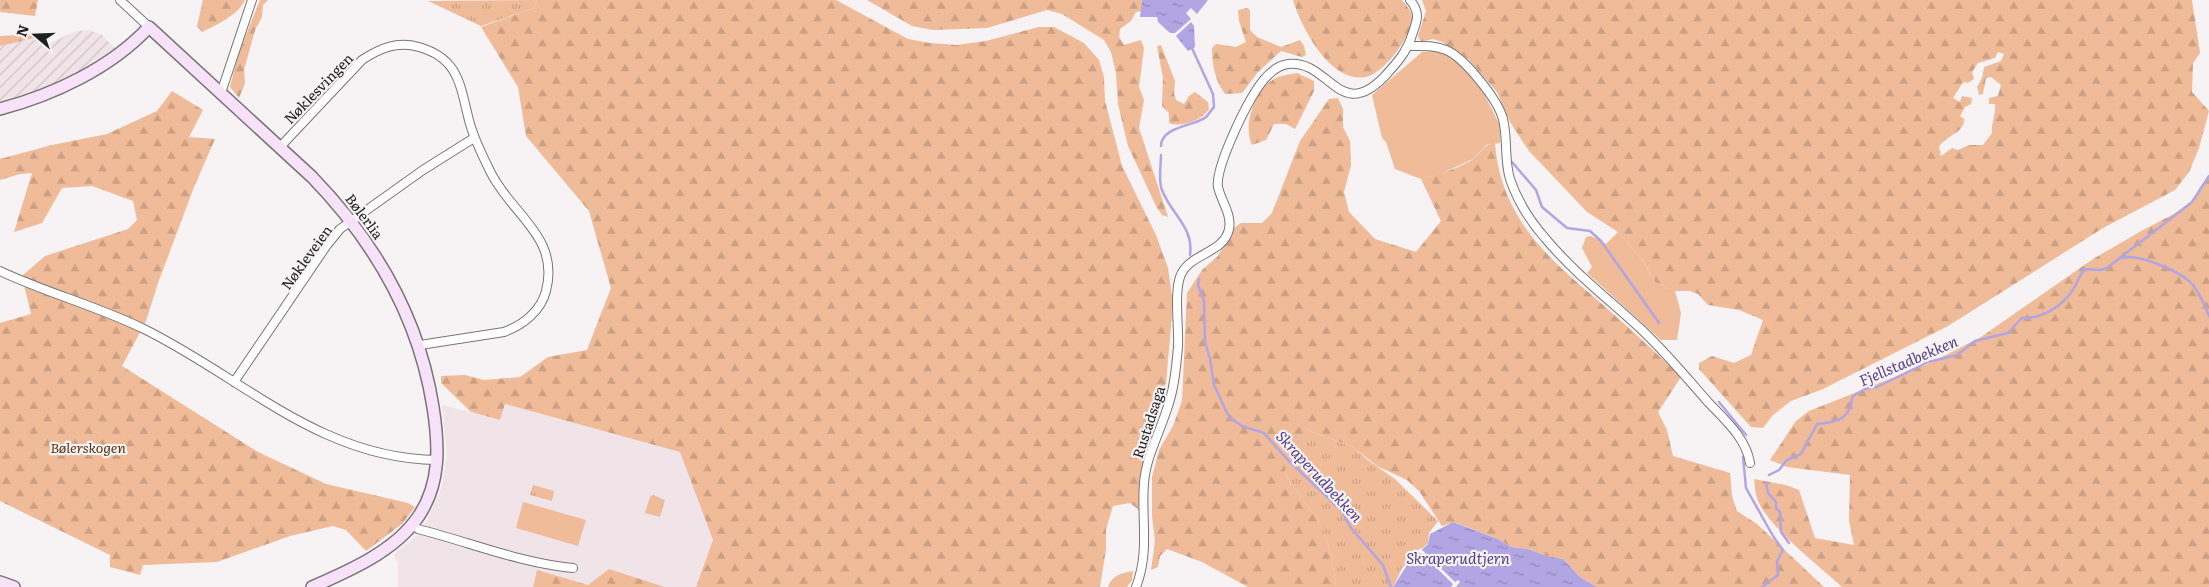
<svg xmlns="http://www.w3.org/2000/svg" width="2209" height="587" viewBox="0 0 2209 587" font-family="Literata,serif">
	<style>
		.built { fill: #f1e4e8 }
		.industrial { fill: url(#industrial-furrows) }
		.grass { fill: #efbb98 }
		.forest { fill: url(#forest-firs); fill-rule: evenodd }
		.park { fill: url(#park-tufts) }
		.water { fill: url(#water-ripples) }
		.pier { fill: #f7f3f4 }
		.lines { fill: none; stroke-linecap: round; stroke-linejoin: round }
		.stream { stroke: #b2a5e3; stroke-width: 2.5 }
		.street-casing { stroke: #797576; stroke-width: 10 }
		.secondary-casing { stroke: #797576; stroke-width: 14 }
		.street { stroke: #fff; stroke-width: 8 }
		.secondary { stroke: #f8e2f9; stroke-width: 11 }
		.labels { text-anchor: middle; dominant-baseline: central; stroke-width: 4.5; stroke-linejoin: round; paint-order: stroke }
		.street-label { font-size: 14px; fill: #201f1f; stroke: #f7f3f4 }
		.park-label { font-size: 14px; font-style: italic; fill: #593213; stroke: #f7f3f4 }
		.water-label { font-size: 15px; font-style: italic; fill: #533e88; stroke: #f7f3f4 }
	</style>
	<defs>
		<pattern id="industrial-furrows" width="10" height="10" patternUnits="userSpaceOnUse" patternTransform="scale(1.25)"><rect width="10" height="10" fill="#f1e4e8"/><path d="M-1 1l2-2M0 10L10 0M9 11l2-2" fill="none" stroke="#cec3c7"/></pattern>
		<pattern id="forest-firs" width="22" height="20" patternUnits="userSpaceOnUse" patternTransform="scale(1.25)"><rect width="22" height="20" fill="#efbb98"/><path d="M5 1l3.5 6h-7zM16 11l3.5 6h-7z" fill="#cda083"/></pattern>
		<pattern id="park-tufts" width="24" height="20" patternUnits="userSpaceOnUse" patternTransform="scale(1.25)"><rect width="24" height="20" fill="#efbb98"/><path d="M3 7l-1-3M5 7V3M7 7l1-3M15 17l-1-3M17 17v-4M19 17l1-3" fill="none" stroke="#cda083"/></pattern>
		<pattern id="water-ripples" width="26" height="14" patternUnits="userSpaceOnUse" patternTransform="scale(1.25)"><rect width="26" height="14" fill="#b2a5e3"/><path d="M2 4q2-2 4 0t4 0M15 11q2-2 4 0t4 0" fill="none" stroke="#9086b7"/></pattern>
	</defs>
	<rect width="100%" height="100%" fill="#f7f3f4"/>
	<path class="built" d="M505 404 681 452 713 540 696 587H665L609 569 588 585 537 570 533 587H398V564L394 554 416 536 427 521 441 489 447 455 442 405 500 420Z"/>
	<path class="industrial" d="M89 30 102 35 115 48 70 77 48 88 0 104V46L39 37 43 46 76 31Z"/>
	<path class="grass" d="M1435 51 1449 55 1459 63 1482 90 1501 127 1500 143 1486 145 1473 159 1440 174 1421 179 1395 169 1386 142 1382 138 1372 95 1422 52Z
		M1618 232 1643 261 1655 282 1675 291 1681 313 1677 340H1661L1587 273 1592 267 1582 248 1586 237 1591 236 1606 244Z
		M523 502 586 520 578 546 516 528Z"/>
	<path class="forest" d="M0 0H38L35 16 0 12Z
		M203 0H245C237 16 218 24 202 32L197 26Z
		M260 0H268L263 5 262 17 255 30 244 70 245 83 239 98 230 87 239 52Z
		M537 0H836L908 39 930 43 957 45 986 41 1039 27H1054L1084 43 1099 60 1104 77 1105 101 1122 166 1156 235 1168 268 1173 304 1166 383 1146 455 1142 479V528L1139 510 1130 503 1113 506 1106 529V549L1100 587H696L713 540 680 452 505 404 500 420 471 412 441 383V376L465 375 484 380 520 377 548 357 587 350 611 288 589 211 526 136 518 87 481 27 534 8Z
		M867 0H1142L1141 11 1136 12 1131 21 1120 29 1119 37 1124 45 1141 40 1144 48 1139 87 1144 100 1139 128 1168 217 1162 215 1157 208 1128 146 1118 104 1116 73 1111 52 1104 40 1062 14 1047 10 987 28 933 30 912 26Z
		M1293 0H1402C1406 5 1411 10 1412 16 1414 34 1383 75 1365 77 1330 83 1301 27 1293 0Z
		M1422 0H2192L2200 53 2193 63 2192 92 2209 111 2199 148 2189 172 2175 190 2103 228 1948 326 1823 389 1791 401 1773 415 1763 428 1751 427 1699 369V363L1712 356 1734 363 1751 355 1763 320 1739 310 1708 305 1698 294 1690 291H1675L1655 282 1643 261 1618 232 1587 212 1529 151 1510 122 1497 92 1468 59 1442 42 1433 39 1421 42 1418 36 1426 11ZM1998 52 2004 54 2001 61 1984 67 1982 78 1977 87 1979 95 1983 94 1986 78 1991 77 2001 85 1998 96 1989 98V104H1995C1996 115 1991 123 1992 133L1983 145H1969L1958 150 1952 148 1941 156 1939 147C1946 135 1965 133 1964 119L1960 116 1965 107 1971 104 1972 98 1962 96 1960 102 1953 98 1963 82 1968 83 1974 79 1972 72 1978 63 1995 58Z
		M1247 8 1250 10V30L1257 37 1281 47 1300 40 1304 46 1306 55 1302 57 1281 51 1258 72 1242 93 1225 94C1215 80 1212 65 1212 48L1216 44 1236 47 1246 42 1239 21 1238 10Z
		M33 34 39 37 0 46V36Z
		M1161 45 1175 81 1174 93 1176 100 1184 104 1189 96 1195 92 1208 102 1209 109C1202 120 1182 128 1169 123V113L1162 106 1163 78 1157 46Z
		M1297 73 1314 81V91L1295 129 1286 124H1274L1266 140 1252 145C1242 124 1256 86 1278 77 1284 75 1291 74 1297 73Z
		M172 91 203 110 189 137 215 139 194 187 158 283 146 321 122 366 258 452 326 484 408 503 415 507 402 524 366 551 346 530 333 526 290 536 217 562 143 565 140 575 110 567V555L0 501V323L31 314 22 276 45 256 128 229 137 220 133 201 92 186 62 188 42 223 14 232 32 173 20 174 0 180V159L52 145 107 134 157 111Z
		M1338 98 1343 109V127L1350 141 1351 165 1344 192 1349 212 1375 239 1416 252 1441 221 1421 179C1436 175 1461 168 1473 159 1482 152 1483 145 1495 143 1497 169 1504 193 1518 216 1538 251 1572 278 1602 304 1629 328 1656 352 1681 377L1658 412 1667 430 1673 456 1730 473 1732 496 1737 511 1757 524 1824 587H1597L1580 577 1563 559 1547 556 1528 549 1511 547 1498 539 1454 522 1442 526 1419 491 1407 480 1377 466 1353 447 1307 430C1300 442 1285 456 1285 470 1284 478 1310 508 1316 518 1329 539 1333 562 1336 587H1248L1202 562 1167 549 1160 556 1158 567 1151 570 1155 541 1152 516V477L1159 450 1173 426 1182 401 1187 293 1202 270 1218 256 1231 230 1241 223H1262L1272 213 1300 141 1329 99Z
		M2209 175V587H1842C1820 566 1766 526 1757 498 1755 492 1755 485 1754 479L1786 485 1799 490 1815 538 1854 545 1849 521 1850 475 1787 467 1770 460 1796 421 1809 411 1930 363 1981 337 2093 259 2143 230 2172 215 2189 204 2201 190Z
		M609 569 665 587H533L537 570 588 585Z
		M1133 571 1132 580 1127 587H1108C1112 575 1122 573 1133 571Z"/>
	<path class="park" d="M537 0 534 8 481 26 428 1Z
		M1307 430 1353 447 1369 461 1395 479 1438 521 1429 533 1428 543 1402 568 1393 587H1336C1333 562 1329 539 1316 518 1310 508 1284 478 1285 470 1285 456 1299 441 1307 430Z
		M533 485 554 491 552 501 530 495Z
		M653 495 665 500 660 517 645 513 650 497Z"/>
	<path class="water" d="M1142 0H1208L1197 14 1191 8 1186 13 1191 19 1175 33H1170L1158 22 1157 17H1140Z
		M1191 22 1194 26 1195 47 1188 51 1176 36Z
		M1453 522 1498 539 1511 547 1528 549 1547 556 1563 559 1580 577 1597 587H1393L1409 562 1428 544 1430 534Z"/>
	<path class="pier" d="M1420 548 1455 582 1458 580 1460 582 1456 587H1451L1453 584 1422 554 1417 552Z"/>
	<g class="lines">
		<path class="stream" d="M1161 146C1161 126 1196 126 1206 117 1209 114 1211 110 1214 107L1213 94 1191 46
			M1161 155C1161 165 1158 181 1162 190 1171 214 1194 227 1190 255
			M1512 162 1536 190 1542 207 1567 228 1590 231 1601 241 1659 323
			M2122 258C2138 253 2182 272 2193 285 2200 294 2205 306 2209 316
			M1199 279 1198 285 1204 301 1205 342 1210 359 1214 385 1229 417 1242 426 1264 433 1287 459 1341 510 1351 528 1383 565 1391 587
			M1719 402 1746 435
			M1743 457 1746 488 1773 536 1783 550 1777 561 1778 575 1762 587
			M1769 475 1779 470 1787 460 1801 454 1817 424C1830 422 1843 423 1850 408 1852 404 1851 400 1853 396L1865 389 1877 387 1928 362 1957 355 1975 341 2008 333 2022 318C2041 319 2059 308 2070 294 2076 286 2079 277 2084 269L2100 270 2107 268 2192 202 2209 176
			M1766 483 1768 493 1776 502V508L1780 512 1781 532 1789 543"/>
		<defs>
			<path id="street" d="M120 0 149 27
				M1409 46C1422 46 1433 45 1446 50 1464 57 1498 100 1503 119 1508 139 1504 160 1510 179 1517 200 1531 222 1545 238 1574 273 1611 301 1644 332 1667 354 1687 378 1708 402 1725 420 1746 438 1750 463
				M221 93 252 0
				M280 147 362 60C380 48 397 41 419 47 461 59 460 88 470 124 475 141 483 157 491 173 512 215 560 237 546 291 541 311 523 325 504 332L420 345
				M0 271C47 293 97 306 144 329 242 377 320 459 437 460
				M234 382 327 245 340 229 350 222 423 170 474 138
				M412 525 418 529C469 542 520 563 573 568
				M1136 587C1150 551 1141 519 1144 483 1146 458 1158 436 1166 412 1174 391 1176 369 1178 347 1179 326 1174 295 1180 277 1188 253 1224 254 1229 229 1232 214 1221 201 1218 187 1215 169 1242 114 1252 97 1260 83 1272 66 1288 64 1329 59 1339 123 1384 77 1396 64 1407 52 1412 35 1417 21 1421 13 1410 0"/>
			<path id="secondary" d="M0 109C53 95 111 68 149 27L312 177C375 242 419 318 433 407 439 445 441 484 418 517 395 551 349 571 312 587
				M0 582 14 587"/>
		</defs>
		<use href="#street" class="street-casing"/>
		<use href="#secondary" class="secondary-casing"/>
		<use href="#street" class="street"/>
		<use href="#secondary" class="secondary"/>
	</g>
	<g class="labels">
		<g class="street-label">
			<text transform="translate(318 88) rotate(-46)">Nøklesvingen</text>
			<text transform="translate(365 216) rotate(53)">Bølerlia</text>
			<text transform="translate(306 257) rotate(-54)">Nøkleveien</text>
			<text transform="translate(1148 422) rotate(-72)">Rustadsaga</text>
		</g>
		<g class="park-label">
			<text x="88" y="447">Bølerskogen</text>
		</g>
		<g class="water-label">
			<text transform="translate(1908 360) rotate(-23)">Fjellstadbekken</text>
			<text transform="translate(1320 476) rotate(47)">Skraperudbekken</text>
			<text x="1458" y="557">Skraperudtjern</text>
		</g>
	</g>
	<g transform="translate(35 35) rotate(289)" stroke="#f7f3f4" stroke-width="4" paint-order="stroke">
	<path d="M0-4L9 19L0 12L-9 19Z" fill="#201f1f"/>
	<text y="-8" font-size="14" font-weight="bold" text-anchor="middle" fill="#201f1f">N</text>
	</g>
</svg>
